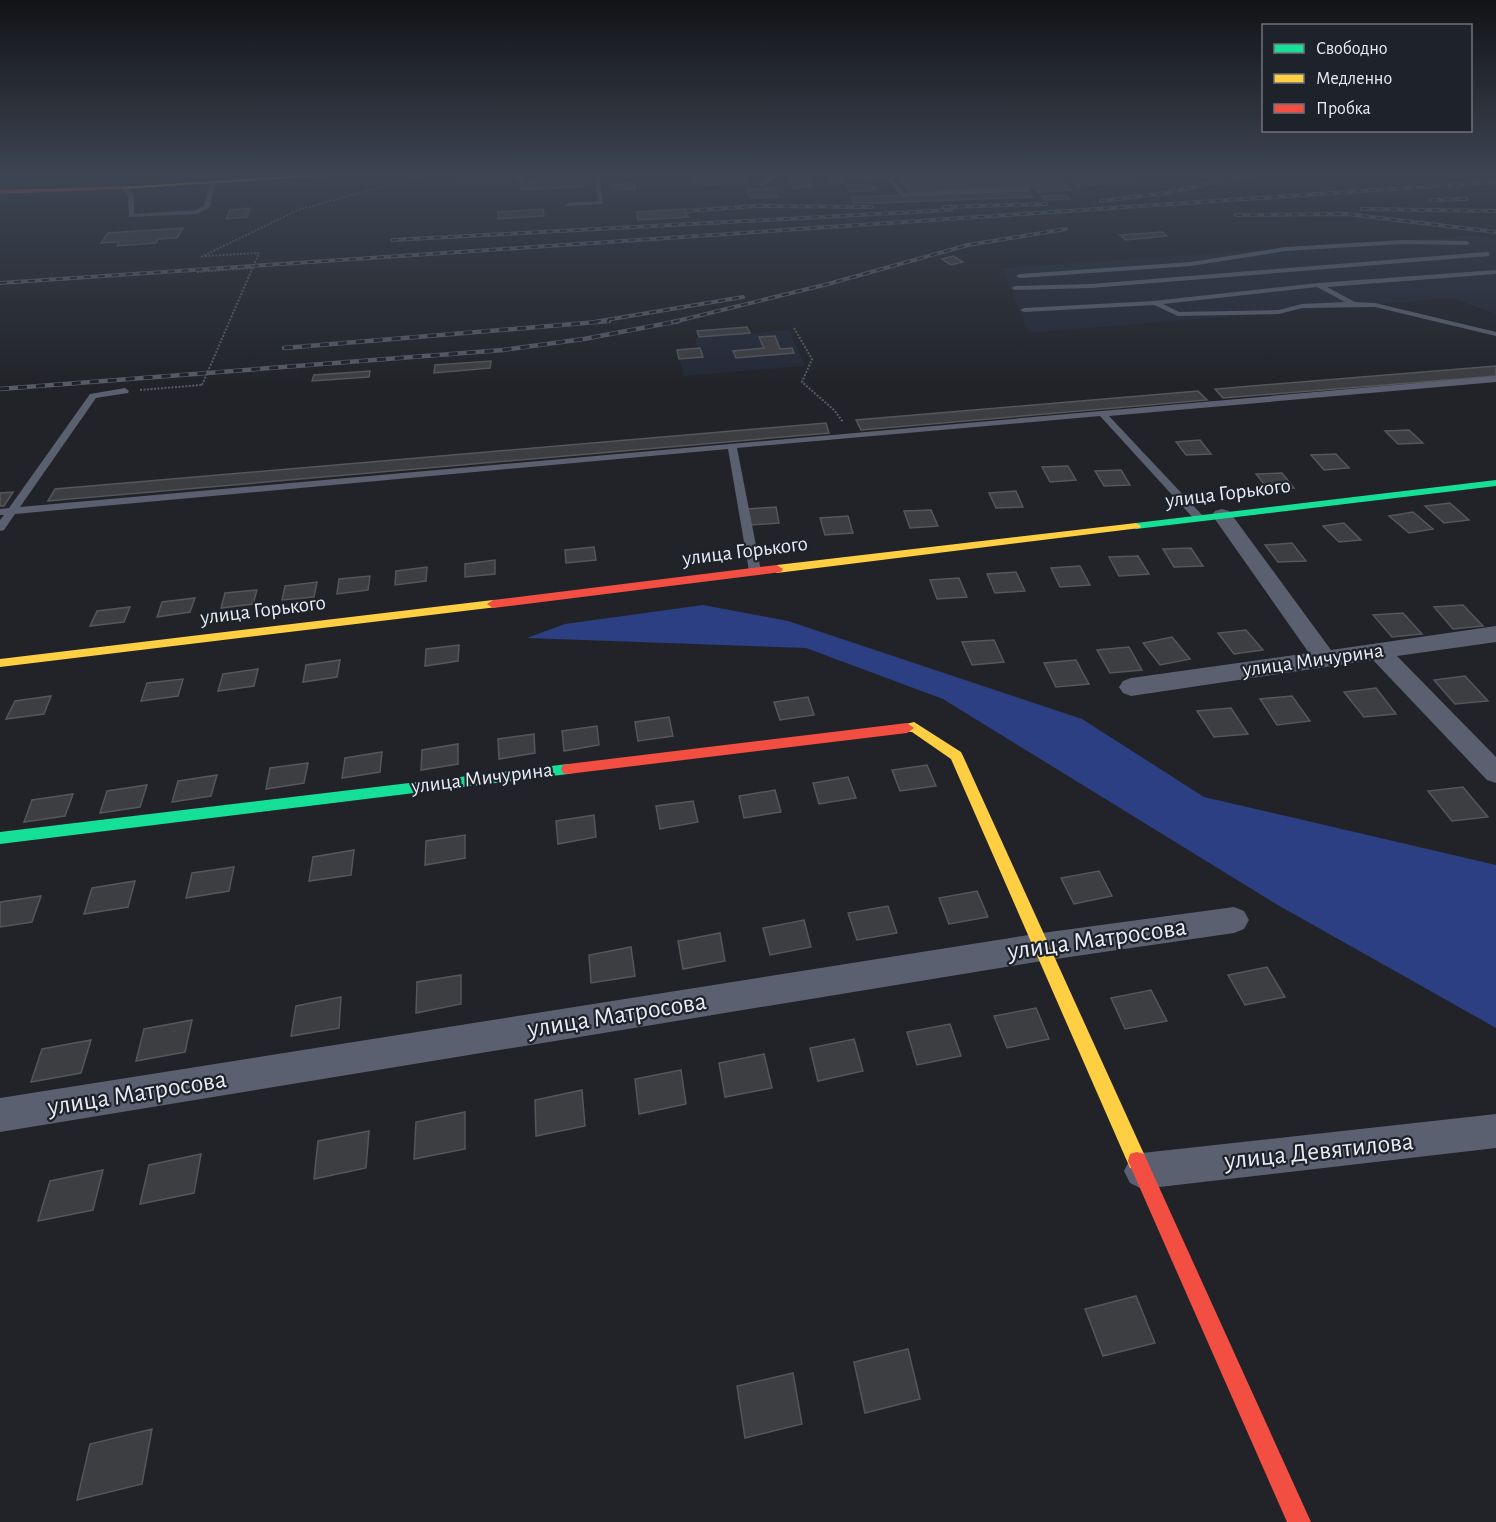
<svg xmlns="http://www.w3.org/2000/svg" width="1496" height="1522" viewBox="0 0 1496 1522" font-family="'Alegreya Sans',sans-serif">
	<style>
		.built { fill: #242937 }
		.water { fill: #2b3f82 }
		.building { fill: #3d3e42; stroke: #54565a; stroke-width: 1.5 }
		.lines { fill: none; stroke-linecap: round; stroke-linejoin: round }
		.path { stroke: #585b64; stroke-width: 2; stroke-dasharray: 2 1.5; stroke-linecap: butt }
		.lane { fill: #5a606f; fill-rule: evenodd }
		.street { fill: #5a606f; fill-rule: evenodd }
		.fast { fill: #16e098; fill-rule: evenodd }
		.slow { fill: #ffcf43; fill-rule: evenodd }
		.jam { fill: #f24e42; fill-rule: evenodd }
		.rail-far1-casing { stroke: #585a64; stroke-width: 4 }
		.rail-casing { stroke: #585a64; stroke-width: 4.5 }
		.rail-far1 { stroke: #1e222b; stroke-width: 2; stroke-dasharray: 7; stroke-linecap: butt }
		.rail { stroke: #1e222b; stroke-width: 3; stroke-dasharray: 9; stroke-linecap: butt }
		.path-bridge { stroke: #585b64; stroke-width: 2; stroke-dasharray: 2 1.5; stroke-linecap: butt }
		.labels { text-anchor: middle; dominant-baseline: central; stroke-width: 4.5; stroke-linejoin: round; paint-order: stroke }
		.street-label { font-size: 21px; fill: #eaecf3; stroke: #1e222b }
		.near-street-label { font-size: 26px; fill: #eaecf3; stroke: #1e222b }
	</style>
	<rect width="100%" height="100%" fill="#212328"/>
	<path class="built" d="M1481 235 1496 240V314L1452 298 1029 333 1002 268Z
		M789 330 805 366 683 376 677 350 697 348 695 338Z"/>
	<path class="water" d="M703 605 788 621 1082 719 1204 797 1496 865V1028L1276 904 943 699 806 648 527 638 565 624Z"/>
	<path class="building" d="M459 174H510V181L458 184Z
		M536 174H546L547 181 566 179 565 174H588L590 186 522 190 521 182 537 181Z
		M787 174H806L813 186 795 188Z
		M827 174H837L843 183 833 184Z
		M839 174H890L879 175 881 178 857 179 854 176H840Z
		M967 174H1018L1029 186 910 193 899 177Z
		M1020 174H1053L1071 190 1038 192Z
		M1107 174H1129L1139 181 1079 186 1070 178 1109 175Z
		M743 175 747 182 696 186 692 179Z
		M634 183 635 189 614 190 613 185Z
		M871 184 876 190 850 192 845 185Z
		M774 188 779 197 751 198 747 190Z
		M1028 191 1033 197 879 203H853L852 197Z
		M1066 195 1070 199 1045 200 1041 196Z
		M250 208 247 217 226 219 230 210Z
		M543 209 544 216 498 219V212Z
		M685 209 688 217 638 220 637 212Z
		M183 228 177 238 158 239 156 243 117 246 119 242 101 243 108 233Z
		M1162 232 1167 236 1126 240 1120 235Z
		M953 256 963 262 951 265 942 259Z
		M747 327 750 333 699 337 697 331Z
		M775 336 780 349 792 348 794 353 736 358 733 351 764 348 759 337Z
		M700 348 703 357 679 359 677 350Z
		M491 361 490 368 434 373 435 365Z
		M1496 366V376L1223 398 1215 389Z
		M370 371 369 377 312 381 314 375Z
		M1198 391 1207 400 861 430 856 420Z
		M826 423 829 433 48 501 55 489Z
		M1409 430 1423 443 1398 444 1385 431Z
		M1200 440 1211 454 1186 455 1176 442Z
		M1336 454 1349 468 1324 470 1311 455Z
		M1068 466 1076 480 1050 482 1042 467Z
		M1121 470 1130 485 1104 486 1095 471Z
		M1282 473 1294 488 1268 489 1256 474Z
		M1016 491 1023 507 996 508 989 493Z
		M13 492 4 506H0V493Z
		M1450 503 1469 520 1444 523 1425 506Z
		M776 507 779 523 751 525 748 509Z
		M931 510 938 526 910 528 904 511Z
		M1413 512 1433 529 1409 533 1389 516Z
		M848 516 853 533 825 535 820 518Z
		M1344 523 1361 540 1339 542 1323 526Z
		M1292 543 1306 561 1278 562 1265 545Z
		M594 547 596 560 566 563 565 550Z
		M1191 548 1203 566 1174 567 1163 549Z
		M1138 556 1149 574 1119 576 1109 557Z
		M495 560V574L465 577V564Z
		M1080 566 1090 585 1060 587 1051 568Z
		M427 567 426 581 395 585 396 571Z
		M1016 572 1025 591 995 593 987 574Z
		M370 576 368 590 337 594 339 579Z
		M959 578 967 597 937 599 930 580Z
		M317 582 314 597 282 600 285 586Z
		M257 590 253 604 221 608 225 593Z
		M195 598 190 612 157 617 162 602Z
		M1463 605 1483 626 1453 629 1434 607Z
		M130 607 124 622 90 626 97 611Z
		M1403 613 1422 634 1392 637 1373 615Z
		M1246 630 1263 650 1234 654 1218 633Z
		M1172 637 1190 659 1160 665 1143 643Z
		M994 640 1004 662 972 665 962 642Z
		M459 645 458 661 425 666 426 649Z
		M1129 647 1142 670 1110 673 1097 650Z
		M340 660 337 677 303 682 306 665Z
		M1076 660 1089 684 1056 687 1044 663Z
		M258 669 254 686 218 691 223 674Z
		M1465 676 1488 701 1455 704 1434 680Z
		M183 679 178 696 141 701 147 683Z
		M1376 688 1396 714 1364 717 1344 692Z
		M51 696 44 714 6 719 15 701Z
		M1292 696 1310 721 1277 725 1260 699Z
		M808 697 814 715 780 720 774 702Z
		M1231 708 1248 734 1214 737 1197 711Z
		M669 717 673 736 638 741 635 722Z
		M597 726 599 745 564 751 562 731Z
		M534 734 535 753 499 759 498 739Z
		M458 744V764L421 770 422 750Z
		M382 752 380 772 342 778 345 758Z
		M308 763 304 783 266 789 270 768Z
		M927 765 936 786 900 791 892 770Z
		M217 775 211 796 172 802 178 781Z
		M848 777 856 798 819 804 813 783Z
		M147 785 140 807 100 813 107 791Z
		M1463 787 1488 817 1452 821 1428 791Z
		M775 790 781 812 744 818 739 796Z
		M73 794 65 816 24 822 32 800Z
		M693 801 698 822 660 829 656 806Z
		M594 815 596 837 558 844 556 821Z
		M465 835V858L425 865 426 841Z
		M354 850 351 875 309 881 313 857Z
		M234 867 229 891 186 898 192 873Z
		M1099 871 1112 896 1074 904 1061 878Z
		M135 881 128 907 84 914 92 888Z
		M977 891 988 917 949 924 939 898Z
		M41 896 32 922 0 927V902Z
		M888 906 897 933 857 940 848 913Z
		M804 920 811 947 770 955 763 928Z
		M720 933 725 961 683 969 678 941Z
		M631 947 635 976 591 983 589 955Z
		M1267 967 1285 997 1245 1005 1228 975Z
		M461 975V1004L416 1013 417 982Z
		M1151 990 1167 1021 1125 1029 1111 998Z
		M341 997 339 1028 291 1036 296 1006Z
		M1036 1008 1049 1039 1007 1048 994 1016Z
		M192 1020 185 1052 136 1061 144 1029Z
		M950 1024 961 1056 917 1065 907 1032Z
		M854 1039 863 1071 818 1081 810 1048Z
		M91 1040 81 1073 31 1082 42 1049Z
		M764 1054 772 1088 725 1097 719 1063Z
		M681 1070 686 1104 639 1114 635 1079Z
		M582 1090 585 1126 536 1136 535 1100Z
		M465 1112V1149L414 1159 416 1122Z
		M369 1131 366 1168 314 1179 318 1141Z
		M201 1154 194 1193 140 1204 149 1165Z
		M103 1170 93 1210 38 1221 50 1181Z
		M1136 1296 1155 1343 1103 1356 1085 1309Z
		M908 1349 920 1399 865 1413 854 1362Z
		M793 1373 802 1424 745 1438 737 1386Z
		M152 1429 142 1484 77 1500 90 1444Z"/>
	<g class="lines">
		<path class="path" d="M205 256 259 253
			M201 257 298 210 428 174
			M197 272 252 268
			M794 328 812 359 802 382 834 410 843 422
			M140 390 202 385"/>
		<path class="lane" d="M519 174H525L522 182 517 181Z
			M594 174H600L603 204 565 206 567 203 598 201Z
			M773 174H779L764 186H760V184Z
			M895 174H902L893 179 904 193 1030 187 1033 189 1030 191 902 197 886 178Z
			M210 181 215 182 210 207 197 214 129 217 128 196 120 187 125 186 134 196V214L196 210 204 206Z
			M1402 240 1467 241 1470 243 1467 245 1402 244 1286 251 1191 266 1020 278 1016 276 1020 274 1191 262 1286 247Z
			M1486 252H1489V256L1091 288 1015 290 1011 288 1015 286 1091 284Z
			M1496 270V274L1327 287 1355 302 1375 303 1496 332V336L1375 307 1302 308 1279 314 1178 316 1154 305 1024 312 1020 310 1024 308 1153 301 1318 283ZM1317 287 1345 302 1302 304 1279 310 1179 312 1163 304Z
			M1496 376V382L1109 416 1203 516 1204 518 1199 521 1195 520 1100 416 737 448 761 571 755 575 749 571 728 449 15 514 4 530 0 531V520L4 515H0V509L9 508 90 394 125 388 129 391 128 393 96 398 20 507Z"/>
		<path class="street" d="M1222 509 1229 511 1331 650 1496 626V642L1397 656 1496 757V783L1487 780 1373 660 1131 696 1123 693 1119 687 1123 681 1131 678 1309 653 1212 515 1215 511Z
			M1234 907 1244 911 1249 920 1244 929 1234 933 1042 961 0 1132V1098L1042 933Z
			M1496 1114V1148L1142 1189 1130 1183 1124 1171 1130 1159 1142 1153Z"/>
		<path class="fast" d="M1496 480V486L1136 529 1131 526 1136 523Z
			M568 764 573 765 575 769 573 773 568 774 0 844V832Z"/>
		<path class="slow" d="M330 174H357L123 189 120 187Z
			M1136 523 1141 526 1140 528 777 573 771 569 777 565Z
			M493 600 497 601 499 604 497 607 0 667V659Z
			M914 722 961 752 963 756 1144 1154 1146 1161 1144 1168 1137 1170 1130 1168 951 759 912 732 902 731 900 728 902 725Z"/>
		<path class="jam" d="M125 186 123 189 0 194V190Z
			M777 565 783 569 781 572 493 608 487 604 493 600Z
			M907 723 914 728 907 733 568 774 563 773 561 769 563 765 568 764Z
			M1137 1152 1144 1154 1311 1522H1287L1128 1161 1130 1154Z"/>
		<defs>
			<path id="rail-far1" d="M1431 200 1467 199
				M1101 201 1166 193 1254 174
				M944 207 1046 204
				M1362 209 1496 211
				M686 211 757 206 872 207
				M1236 215 1347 214 1496 232
				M392 240 951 210
				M0 283 1496 182
				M594 322 743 297
				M673 322 828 284 968 245 1066 229"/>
			<path id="rail" d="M284 348 609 321
				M0 389 503 350 584 339 679 321"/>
		</defs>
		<use href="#rail-far1" class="rail-far1-casing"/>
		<use href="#rail" class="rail-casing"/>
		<use href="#rail-far1" class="rail-far1"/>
		<use href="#rail" class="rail"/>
		<path class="path-bridge" d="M202 385 259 253"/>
	</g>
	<linearGradient id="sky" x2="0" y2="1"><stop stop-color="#121316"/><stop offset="0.45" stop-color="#3d4553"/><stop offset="1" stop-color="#3d4553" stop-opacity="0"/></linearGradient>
	<rect width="1496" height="387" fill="url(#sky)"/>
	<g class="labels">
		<g class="street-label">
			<text transform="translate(1228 493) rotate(-7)">улица Горького</text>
			<text transform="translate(745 551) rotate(-7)">улица Горького</text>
			<text transform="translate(263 610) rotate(-7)">улица Горького</text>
			<text transform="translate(1313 660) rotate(-8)">улица Мичурина</text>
			<text transform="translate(482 778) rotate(-7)">улица Мичурина</text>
		</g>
		<g class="near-street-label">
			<text transform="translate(1097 939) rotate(-8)">улица Матросова</text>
			<text transform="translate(617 1015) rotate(-9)">улица Матросова</text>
			<text transform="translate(137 1093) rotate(-9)">улица Матросова</text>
			<text transform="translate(1319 1151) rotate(-6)">улица Девятилова</text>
		</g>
	</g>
	<rect x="1262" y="24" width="210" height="108" fill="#1e222b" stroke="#70737b" stroke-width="1.5"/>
	<rect x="1274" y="44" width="30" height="9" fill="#16e098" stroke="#70737b" stroke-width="1.5"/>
	<text x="1316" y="54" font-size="18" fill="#eaecf3">Свободно</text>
	<rect x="1274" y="74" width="30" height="9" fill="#ffcf43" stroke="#70737b" stroke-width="1.5"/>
	<text x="1316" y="84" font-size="18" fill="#eaecf3">Медленно</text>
	<rect x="1274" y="104" width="30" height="9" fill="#f24e42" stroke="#70737b" stroke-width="1.5"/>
	<text x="1316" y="114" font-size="18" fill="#eaecf3">Пробка</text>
</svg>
